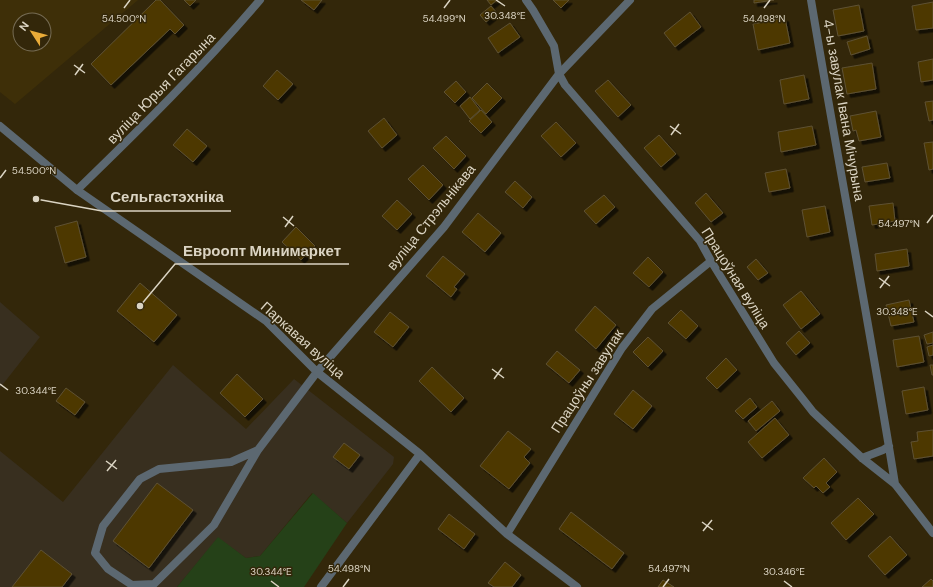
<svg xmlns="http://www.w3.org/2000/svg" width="933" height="587" viewBox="0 0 933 587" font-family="'DM Sans',sans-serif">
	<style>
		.built { fill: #3e2f08; fill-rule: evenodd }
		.industrial { fill: #382f1f }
		.green { fill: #254118 }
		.building { fill: #4d3900; stroke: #5e5133; filter: url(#shadow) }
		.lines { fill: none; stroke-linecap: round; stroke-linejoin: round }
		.service { stroke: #5c6871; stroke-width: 8 }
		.minor { stroke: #5c6871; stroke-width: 8 }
		.tertiary { stroke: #5c6871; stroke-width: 8 }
		.ticks { fill: none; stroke: #dbd4c3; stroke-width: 1.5 }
		.labels { text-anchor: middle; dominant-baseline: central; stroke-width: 3; stroke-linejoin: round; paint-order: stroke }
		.street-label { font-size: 14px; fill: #dbd4c3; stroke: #33270a }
		.ticks-label { font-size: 10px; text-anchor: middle; fill: #dbd4c3; stroke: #33270a; stroke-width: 3; stroke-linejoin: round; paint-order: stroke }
		.leader { fill: none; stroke: #dbd4c3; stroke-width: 1.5 }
		.callout-dot { fill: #dbd4c3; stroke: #33270a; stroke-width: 1.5 }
		.callout-label { font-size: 15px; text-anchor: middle; font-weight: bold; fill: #dbd4c3; stroke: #33270a; stroke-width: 3; stroke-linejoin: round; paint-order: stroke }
	</style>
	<defs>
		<filter id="shadow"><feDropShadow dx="3.5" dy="3.5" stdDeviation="0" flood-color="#0009"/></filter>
	</defs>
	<rect width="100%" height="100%" fill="#33270a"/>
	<path class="built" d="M0 0H138L15 104 0 92ZM20 20H44V44H20Z"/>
	<path class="industrial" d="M0 302 40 337 0 388Z
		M173 365 246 429 294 379 394 457 393 464 347 523 312 493 260 556 246 558 218 538 177 587H0V451L63 502Z"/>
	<path class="green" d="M313 493 347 523 304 587H177L218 537 246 558 260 556Z"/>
	<path class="building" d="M156 0H160L184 25 175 34 170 29 111 85 91 64Z
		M184 0H196L190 6Z
		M301 0H322L314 10Z
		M487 0H497L491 5Z
		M553 0H569L561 8Z
		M754 0H774L754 3Z
		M933 2V28L916 30 912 6Z
		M859 5 864 31 838 36 833 10Z
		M491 6 497 13 486 22 480 15Z
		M690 12 701 27 675 47 664 33Z
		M785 18 790 43 758 50 753 24Z
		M510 23 520 37 498 53 488 38Z
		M867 36 870 49 851 55 847 42Z
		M933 59V80L921 82 918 62Z
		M872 63 876 89 847 94 842 68Z
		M277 70 293 84 278 100 263 86Z
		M804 75 809 99 784 104 780 80Z
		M608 80 631 105 618 117 595 91Z
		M456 81 466 92 455 103 444 92Z
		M487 83 502 98 486 114 472 98Z
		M470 97 480 110 470 119 460 106Z
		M933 101V120L929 121 925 102Z
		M481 110 492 122 481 133 469 121Z
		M876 111 881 137 859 141 856 130 853 131 850 116Z
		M384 118 397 135 382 148 368 131Z
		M556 122 576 143 561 157 541 136Z
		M812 126 816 145 781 152 778 132Z
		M187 129 207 146 193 162 173 145Z
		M659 135 676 154 661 167 644 148Z
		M446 136 466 156 454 169 433 148Z
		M933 142V169L929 170 924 143Z
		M887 163 890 178 865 182 862 167Z
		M423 165 443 185 429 200 408 179Z
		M786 169 790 188 769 192 765 173Z
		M515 181 532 197 523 208 505 192Z
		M706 193 723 213 711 222 695 203Z
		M604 195 615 207 596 224 584 211Z
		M397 200 412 214 397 230 382 216Z
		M893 203 895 221 872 225 869 206Z
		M825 206 830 232 807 237 802 210Z
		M478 213 501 233 485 252 462 232Z
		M77 221 86 257 65 263 55 227Z
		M296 227 315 246 301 260 282 242Z
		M907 249 909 266 877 271 875 254Z
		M443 256 465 274 454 287 457 289 451 297 426 276Z
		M648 257 663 272 649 287 633 273Z
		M756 259 768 273 758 280 747 267Z
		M140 283 177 315 154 342 117 311Z
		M801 291 820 314 801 329 783 305Z
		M909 300 914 322 891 326 886 305Z
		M595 306 616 325 596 349 575 330Z
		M681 310 698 326 686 339 668 323Z
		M390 312 409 327 393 347 374 332Z
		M799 331 810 343 796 355 786 343Z
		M933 332V343L927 344 924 335Z
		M919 336 924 362 897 367 893 340Z
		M648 337 663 351 648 367 633 352Z
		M933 345V355L929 356 927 347Z
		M557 351 580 370 569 383 546 364Z
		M726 358 737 370 717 389 706 378Z
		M930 365H933V375H932Z
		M432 367 464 398 451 412 419 381Z
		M237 374 263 399 245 417 220 393Z
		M924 387 928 410 906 414 902 391Z
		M66 388 85 402 75 415 56 401Z
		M633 390 652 406 633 429 614 414Z
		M750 398 757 407 743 419 735 411Z
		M772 401 780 411 756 431 748 421Z
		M775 418 789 435 762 458 748 442Z
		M933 430V456L914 459 911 442 918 441 917 432Z
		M508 431 531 449 524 457 530 463 509 489 480 466Z
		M344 443 360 455 349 469 333 457Z
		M824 458 837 472 826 483 830 487 823 493 816 486 814 488 803 478Z
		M157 483 193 510 149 568 113 541Z
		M858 498 874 514 846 540 831 523Z
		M571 512 624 553 612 569 559 529Z
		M449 514 475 534 464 549 438 529Z
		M890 536 907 555 885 575 868 556Z
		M41 550 72 574 62 587H12Z
		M505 562 521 575 512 587H494L488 583Z
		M931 579 933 581V587H922Z
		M663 580 674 587H658Z"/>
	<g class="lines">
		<path class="service" d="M559 74 630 0
			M258 450 214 525 154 584 132 585 108 569 95 553 103 526 140 479 159 469 231 462 258 450 317 372"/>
		<path class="minor" d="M526 0 533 10 554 46 559 74 565 85 700 241 711 261 774 363 802 398 813 412 862 458 895 484 933 533
			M811 0C838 162 869 322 895 484
			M77 190 266 321 317 372 420 454 507 534 577 587
			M317 372 444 227 559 74
			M862 458 883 450 889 446
			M507 534 622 348 652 309 711 261
			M321 587 420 454"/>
		<path class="tertiary" d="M0 126 77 190C141 128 202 68 260 0"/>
	</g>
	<path class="ticks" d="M496 0 505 6M124 8 130 0M444 8 450 0M764 8 770 0M74 65 85 73M75 75 83 64M670 126 681 134M671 135 679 124M0 178 6 170M283 217 294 226M927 223 933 215M285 227 293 216M879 278 890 286M880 288 889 276M925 311 933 317M492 369 504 378M494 379 502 368M0 384 8 390M106 461 117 469M107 471 116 460M702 522 713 530M703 531 712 520M271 581 279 587M784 581 792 587M343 587 349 579M663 587 669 579"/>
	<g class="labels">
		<g class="street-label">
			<text transform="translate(161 88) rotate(-46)">вуліца Юрыя Гагарына</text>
			<text transform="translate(844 110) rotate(80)">4-ы завулак Івана Мічурына</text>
			<text transform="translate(431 217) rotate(-51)">вуліца Стрэльнікава</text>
			<text transform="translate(736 278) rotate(58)">Працоўная вуліца</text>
			<text transform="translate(303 340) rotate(42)">Паркавая вуліца</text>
			<text transform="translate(587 381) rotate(-57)">Працоўны завулак</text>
		</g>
	</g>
	<g class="ticks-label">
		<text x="505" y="19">30.348°E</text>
		<text x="124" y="22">54.500°N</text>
		<text x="444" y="22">54.499°N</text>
		<text x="764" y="22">54.498°N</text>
		<text x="34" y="174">54.500°N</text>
		<text x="899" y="227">54.497°N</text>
		<text x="897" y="315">30.348°E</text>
		<text x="36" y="394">30.344°E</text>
		<text x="349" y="572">54.498°N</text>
		<text x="669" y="572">54.497°N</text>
		<text x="271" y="575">30.344°E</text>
		<text x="784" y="575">30.346°E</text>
	</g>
	<path class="leader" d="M36 199L102 211H231M140 306L175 264H349"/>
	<g class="callout-dot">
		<circle cx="36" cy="199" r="4"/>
		<circle cx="140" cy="306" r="4"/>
	</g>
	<g class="callout-label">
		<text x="167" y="202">Сельгастэхніка</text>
		<text x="262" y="256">Евроопт Минимаркет</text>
	</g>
	<g transform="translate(32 32) rotate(306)"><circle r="19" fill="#33270a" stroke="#766c54"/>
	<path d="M0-3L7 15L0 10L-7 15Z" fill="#e9ab38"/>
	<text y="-6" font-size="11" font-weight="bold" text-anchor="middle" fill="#dbd4c3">N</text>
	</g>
</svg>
